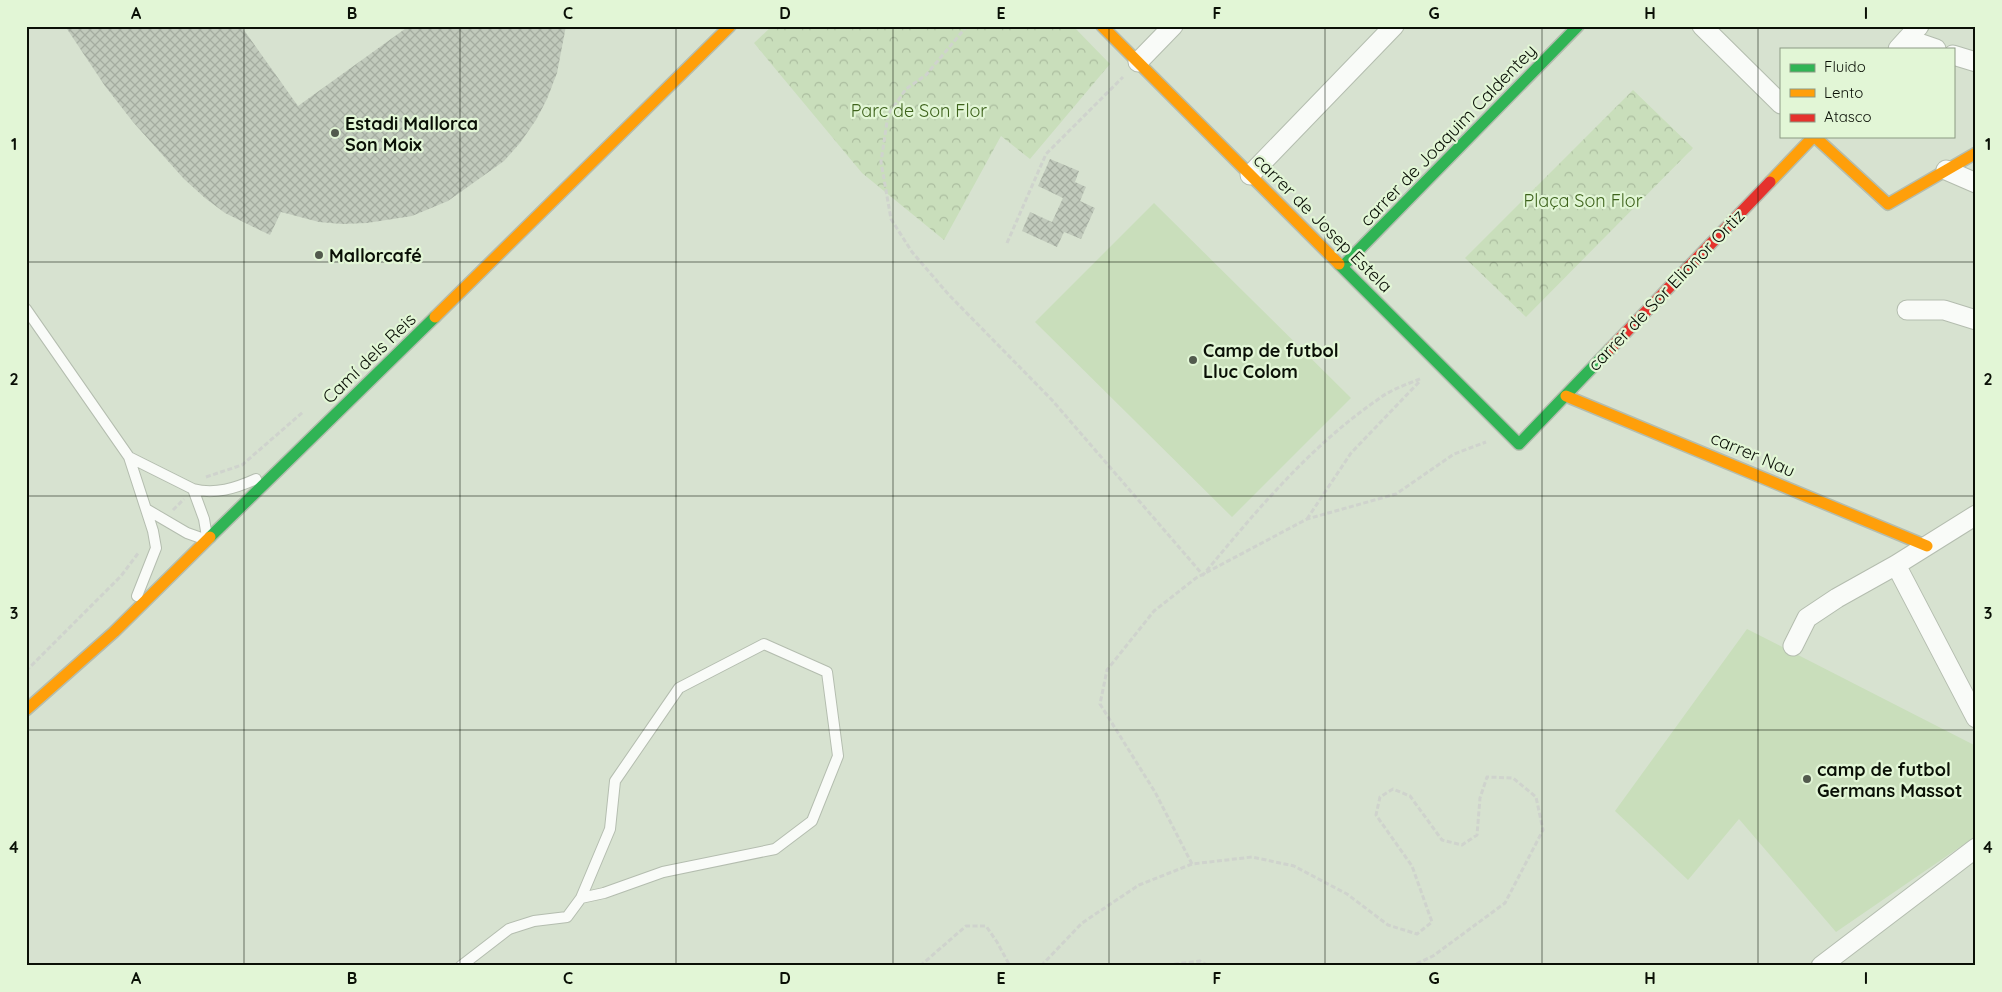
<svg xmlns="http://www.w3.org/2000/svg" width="2002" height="992" viewBox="0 0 2002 992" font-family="Quicksand,sans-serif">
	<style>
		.grass { fill: #c9debb }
		.park { fill: url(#park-crowns) }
		.building { fill: url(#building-cross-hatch) }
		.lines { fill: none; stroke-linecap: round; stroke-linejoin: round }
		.lane-casing { stroke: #b4bdaf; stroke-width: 12 }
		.street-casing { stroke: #b4bdaf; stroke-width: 21 }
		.fast-casing { stroke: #b4bdaf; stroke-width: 14 }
		.slow-casing { stroke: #b4bdaf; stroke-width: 14 }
		.jam-casing { stroke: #b4bdaf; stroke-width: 14 }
		.path { stroke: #cfd3cd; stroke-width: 3; stroke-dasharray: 5 2.5; stroke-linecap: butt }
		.lane { stroke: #f9fbf8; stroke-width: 10 }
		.street { stroke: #f9fbf8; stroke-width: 19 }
		.fast { stroke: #30b455; stroke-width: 11 }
		.slow { stroke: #ff9f0a; stroke-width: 11 }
		.jam { stroke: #e5322d; stroke-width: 11 }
		.grid { fill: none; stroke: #0a1006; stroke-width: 1; stroke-opacity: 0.55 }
		.poi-dot { fill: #525a4d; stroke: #e2f6d6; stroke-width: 2 }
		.labels { text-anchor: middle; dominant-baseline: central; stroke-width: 4.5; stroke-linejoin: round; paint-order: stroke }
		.park-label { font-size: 18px; fill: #3e631c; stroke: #e2f6d6 }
		.poi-label { font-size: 18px; font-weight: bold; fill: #0a1006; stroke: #e2f6d6; text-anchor: start }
		.street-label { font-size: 18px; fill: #0a1006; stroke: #e2f6d6 }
		.neatline { fill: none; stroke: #0a1006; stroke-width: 2 }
		.grid-label { font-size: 16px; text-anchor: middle; font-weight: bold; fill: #0a1006 }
	</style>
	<defs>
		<pattern id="park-crowns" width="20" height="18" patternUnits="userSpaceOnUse" patternTransform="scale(1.25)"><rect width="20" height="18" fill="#c9debb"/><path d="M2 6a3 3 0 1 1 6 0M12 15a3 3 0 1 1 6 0" fill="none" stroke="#abbd9f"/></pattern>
		<pattern id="building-cross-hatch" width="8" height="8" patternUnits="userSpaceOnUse" patternTransform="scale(1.25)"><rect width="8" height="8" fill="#c1cabc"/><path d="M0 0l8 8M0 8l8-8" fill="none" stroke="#a4aca0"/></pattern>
	</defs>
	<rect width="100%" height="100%" fill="#d7e2d0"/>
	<path class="grass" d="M1154 203 1351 398 1232 517 1035 322Z
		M1747 629 1976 746V836L1836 932 1739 819 1688 880 1615 811Z"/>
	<path class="park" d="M772 26H1073L1110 64 1030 159 1001 136 944 240 862 173 754 43Z
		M1633 90 1693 148 1526 317 1465 258Z"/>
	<path class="building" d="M65 26H241L298 106 409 26H566L557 73 547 99 536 120 520 143 504 161 448 201 412 216 367 223 342 224 319 222 281 212 270 235 225 213 205 198 184 179 133 122 105 86Z
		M1050 159 1079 171 1075 182 1086 187 1080 201 1095 208 1081 239 1064 232 1057 247 1022 231 1030 212 1052 222 1063 198 1038 186Z"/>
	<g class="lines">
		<defs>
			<path id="lane" d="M26 309 129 457 153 531 156 548 137 596
				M129 457 193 489 204 519 207 537
				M193 489C215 495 236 488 256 479
				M146 509 187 533 204 539
				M461 966 509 929 534 921 567 917 581 898 610 829 615 781 679 688 764 644 827 672 838 756 812 821 775 849 663 872 604 893 581 898"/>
			<path id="street" d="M1702 26 1781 104
				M1907 39 1936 49
				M1898 49 1919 26
				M1953 55 1976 62
				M1138 62 1173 26
				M1946 170 1976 183
				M1250 175 1394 26
				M1907 310H1944L1976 320
				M1896 565 1976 718
				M1793 646 1807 618 1837 598 1896 565 1976 515
				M1821 966 1976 848"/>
			<path id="fast" d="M1339 264 1519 444 1610 349
				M1342 267 1578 26
				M210 537 435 317"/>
			<path id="slow" d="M1102 26 1339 264
				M1770 182 1814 136 1888 204 1976 153
				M435 317 730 26
				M1566 396 1927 546
				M26 710 114 632 210 537"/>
			<path id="jam" d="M1610 349 1770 182"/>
		</defs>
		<use href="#lane" class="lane-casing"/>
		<use href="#street" class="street-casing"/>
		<use href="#fast" class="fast-casing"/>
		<use href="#slow" class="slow-casing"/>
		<use href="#jam" class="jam-casing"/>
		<path class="path" d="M967 26 926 75 906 89 888 115 881 162 891 219 912 252 949 295 1052 400 1203 575C1256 511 1311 445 1380 398 1392 389 1408 384 1422 378
			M1007 243 1046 154 1123 77
			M206 477 242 465 303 412
			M173 510 184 499
			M1307 519 1351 453 1420 381
			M26 671 121 576 139 552
			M1192 864 1155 792 1100 704 1107 670 1154 611 1196 578 1307 519 1396 494 1454 454 1486 442
			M920 966 966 926H986L997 942 1010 966
			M1041 966 1082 923 1139 885 1192 864 1252 857 1294 866 1347 894 1388 925 1417 934 1432 922 1412 866 1376 815 1380 797 1393 789 1410 796 1442 840 1462 845 1477 835 1480 798 1487 777 1513 778 1536 797 1543 830 1505 903 1433 956 1412 966
			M1159 966 1200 961 1209 966"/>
		<use href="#lane" class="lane"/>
		<use href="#street" class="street"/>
		<use href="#fast" class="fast"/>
		<use href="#slow" class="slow"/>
		<use href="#jam" class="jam"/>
	</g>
	<path class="grid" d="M244 26V966M460 26V966M676 26V966M893 26V966M1109 26V966M1325 26V966M1542 26V966M1758 26V966M26 262H1976M26 496H1976M26 730H1976"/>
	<g class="poi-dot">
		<circle cx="335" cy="133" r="5"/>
		<circle cx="319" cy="255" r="5"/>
		<circle cx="1193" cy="360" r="5"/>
		<circle cx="1807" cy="779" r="5"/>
	</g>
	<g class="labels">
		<g class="park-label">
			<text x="919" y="110">Parc de Son Flor</text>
			<text x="1583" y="200">Plaça Son Flor</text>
		</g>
		<g class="poi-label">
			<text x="345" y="123">Estadi Mallorca<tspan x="345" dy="21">Son Moix</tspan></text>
			<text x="329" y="255">Mallorcafé</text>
			<text x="1203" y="350">Camp de futbol<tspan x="1203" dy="21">Lluc Colom</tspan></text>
			<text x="1817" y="769">camp de futbol<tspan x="1817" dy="21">Germans Massot</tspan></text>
		</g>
		<g class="street-label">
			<text transform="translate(1448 135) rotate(-46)">carrer de Joaquim Caldentey</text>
			<text transform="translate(1323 223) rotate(45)">carrer de Josep Estela</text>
			<text transform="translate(1666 290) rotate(-46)">carrer de Sor Elionor Ortiz</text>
			<text transform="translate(369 358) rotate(-44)">Camí dels Reis</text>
			<text transform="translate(1753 454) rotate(23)">carrer Nau</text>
		</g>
	</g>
	<rect width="2002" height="992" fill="none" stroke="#e2f6d6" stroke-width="55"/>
	<rect x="1780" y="48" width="175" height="90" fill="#e2f6d6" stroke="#8c9a83"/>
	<rect x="1790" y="64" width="25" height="8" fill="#30b455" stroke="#8c9a83"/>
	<text x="1824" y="72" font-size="15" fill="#0a1006">Fluido</text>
	<rect x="1790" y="89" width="25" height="8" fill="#ff9f0a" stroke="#8c9a83"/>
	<text x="1824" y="98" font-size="15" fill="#0a1006">Lento</text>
	<rect x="1790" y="114" width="25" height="8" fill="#e5322d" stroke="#8c9a83"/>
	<text x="1824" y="122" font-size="15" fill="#0a1006">Atasco</text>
	<rect x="28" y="28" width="1946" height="936" class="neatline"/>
	<g class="grid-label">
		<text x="136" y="19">A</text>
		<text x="352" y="19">B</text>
		<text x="568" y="19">C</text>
		<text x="785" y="19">D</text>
		<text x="1001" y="19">E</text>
		<text x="1217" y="19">F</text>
		<text x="1434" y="19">G</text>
		<text x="1650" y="19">H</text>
		<text x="1866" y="19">I</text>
		<text x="14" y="150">1</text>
		<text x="1988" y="150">1</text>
		<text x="14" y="385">2</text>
		<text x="1988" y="385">2</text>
		<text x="14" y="619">3</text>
		<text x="1988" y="619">3</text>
		<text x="14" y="853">4</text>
		<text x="1988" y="853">4</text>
		<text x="136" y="984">A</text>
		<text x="352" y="984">B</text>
		<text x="568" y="984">C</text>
		<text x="785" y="984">D</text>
		<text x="1001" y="984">E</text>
		<text x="1217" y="984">F</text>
		<text x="1434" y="984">G</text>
		<text x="1650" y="984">H</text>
		<text x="1866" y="984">I</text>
	</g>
</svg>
